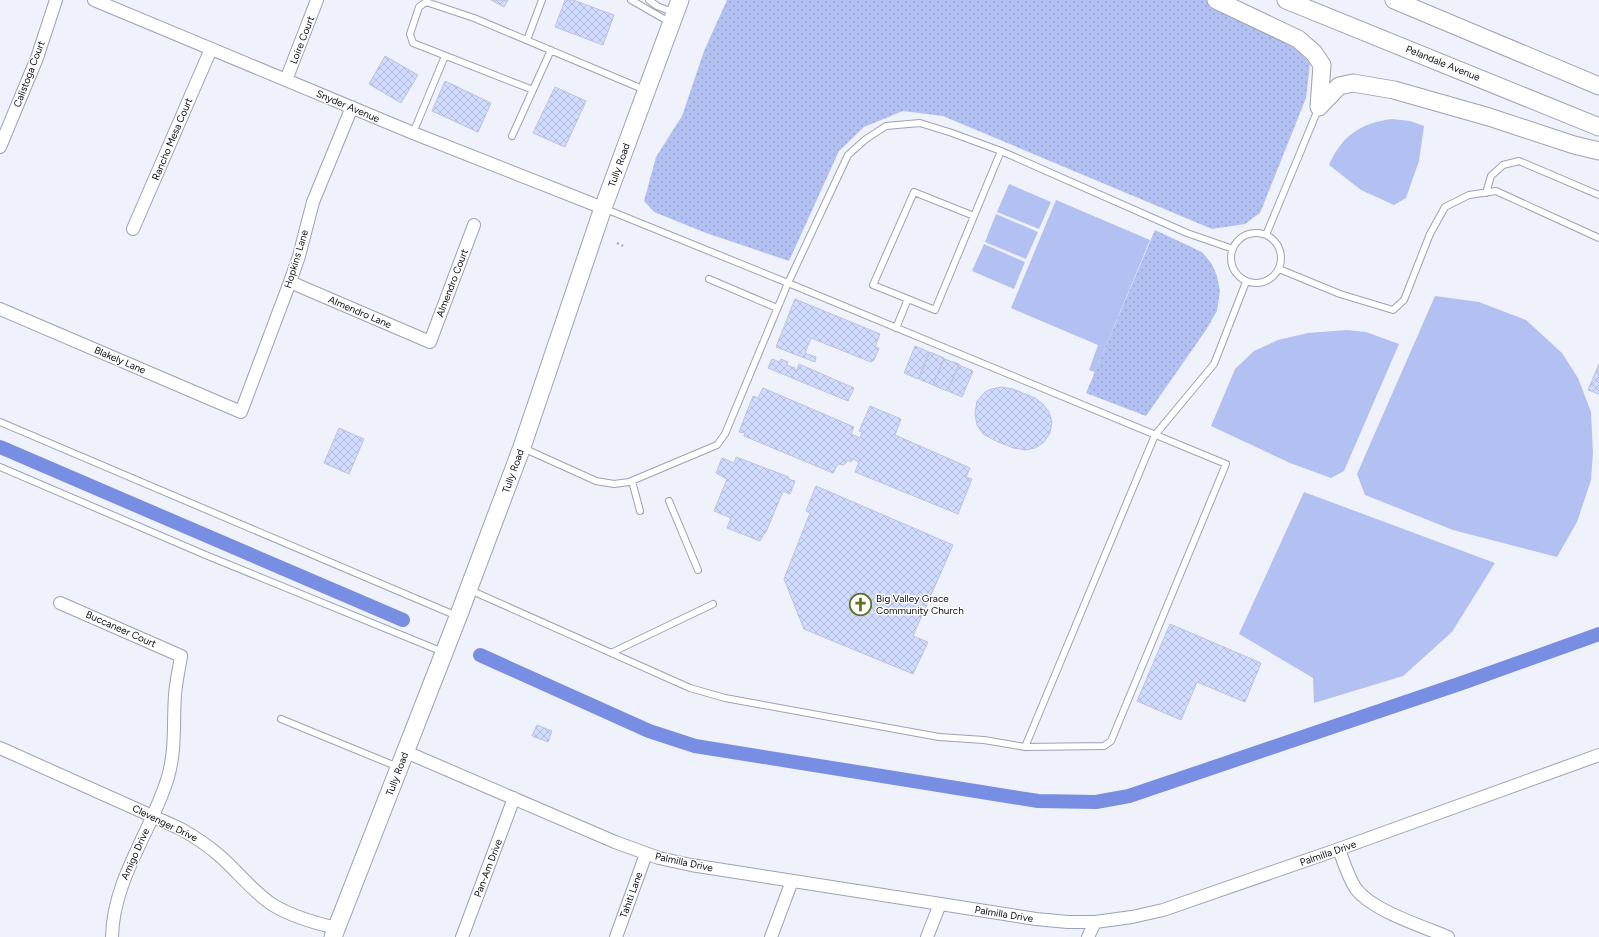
<svg xmlns="http://www.w3.org/2000/svg" width="1599" height="937" viewBox="0 0 1599 937" font-family="Figtree,sans-serif">
	<style>
		.grass { fill: url(#grass-dots) }
		.pitch { fill: #b2c1f2 }
		.lines { fill: none; stroke-linecap: round; stroke-linejoin: round }
		.canal { stroke: #788ee2; stroke-width: 14 }
		.building { fill: url(#building-cross-hatch); stroke: #bdc4da }
		.service-casing { stroke: #9ca2b7; stroke-width: 8 }
		.minor-casing { stroke: #9ca2b7; stroke-width: 14 }
		.secondary-casing { stroke: #9ca2b7; stroke-width: 19 }
		.path { stroke: #a5a8b0; stroke-width: 2.5; stroke-dasharray: 2 3; stroke-linecap: butt }
		.service { stroke: #fff; stroke-width: 6 }
		.minor { stroke: #fff; stroke-width: 12 }
		.secondary { stroke: #fff; stroke-width: 17 }
		.labels { text-anchor: middle; dominant-baseline: central; stroke-width: 3; stroke-linejoin: round; paint-order: stroke }
		.street-label { font-size: 10px; fill: #090b12; stroke: #fff }
		.poi-label { font-size: 10px; fill: #090b12; stroke: #fff; text-anchor: start }
	</style>
	<defs>
		<pattern id="grass-dots" width="8" height="8" patternUnits="userSpaceOnUse"><rect width="8" height="8" fill="#b2c1f2"/><path d="M2 2h.1M6 6h.1" fill="none" stroke="#98a4ce" stroke-width="1.8" stroke-linecap="round"/></pattern>
		<pattern id="building-cross-hatch" width="8" height="8" patternUnits="userSpaceOnUse"><rect width="8" height="8" fill="#d0dbff"/><path d="M0 0l8 8M0 8l8-8" fill="none" stroke="#b1bbda"/></pattern>
	</defs>
	<rect width="100%" height="100%" fill="#eff2fb"/>
	<path class="grass" d="M727 0H1206L1258 24 1291 41 1310 64 1306 98 1260 213 1245 224 1212 229 943 116 903 111 864 127 839 151 789 261 706 233 654 212 644 201 656 157 682 116 704 51Z
		M1155 230 1202 252 1212 264 1217 276 1220 291 1217 311 1206 330 1146 416 1086 393Z"/>
	<path class="pitch" d="M1392 119 1410 121 1424 126 1419 161 1406 198 1394 205 1361 190 1329 165C1342 136 1360 123 1392 119Z
		M1009 184 1051 202 1039 229 997 212Z
		M1056 200 1150 240 1095 372 1089 370 1098 345 1011 308Z
		M996 214 1038 232 1026 259 985 242Z
		M984 244 1025 262 1014 289 972 271Z
		M1435 296 1479 302 1526 320 1562 353 1578 378 1591 412 1593 453 1591 480 1577 522 1557 557 1453 530 1365 495 1357 474Z
		M1347 330 1366 332 1399 344 1344 471 1331 478 1290 463 1211 426 1235 369 1254 351 1278 340 1308 333Z
		M1304 492 1495 563 1452 632 1403 676 1314 703 1313 678 1239 634Z"/>
	<g class="lines">
		<path class="canal" d="M0 447 403 620
			M480 655 649 731 695 746 1038 801 1096 802 1129 796 1462 683 1599 634"/>
	</g>
	<path class="building" d="M491 0H508L504 7Z
		M565 0H573L614 15 603 45 555 27Z
		M385 56 418 75 401 103 369 84Z
		M445 81 491 103 478 132 432 111Z
		M555 87 586 101 565 147 533 133Z
		M795 299 880 334 875 347 879 348 874 360 871 362 811 338 805 353 816 357 815 362 776 347Z
		M915 346 929 352 918 379 904 373Z
		M930 352 944 358 933 385 919 379Z
		M772 359 780 362 781 359 788 362 787 365 795 368 794 370H797L799 364 854 388 848 401 768 368Z
		M944 359 959 364 947 391 933 385Z
		M1599 364V394L1588 390Z
		M959 365 973 371 962 397 948 391Z
		M1002 387 1013 389 1035 398 1043 404 1049 412 1052 422 1050 433 1044 442 1035 448 1025 450 1014 448 998 442 983 434 977 425 975 414 977 401 985 392 991 389Z
		M763 388 854 427 851 434 860 438 862 432 859 431 870 406 901 419 895 435 970 468 966 477 972 479 958 514 855 472 859 462 853 459 851 462 847 460 846 463 843 465 838 464 833 473 744 436 745 433 739 432 753 396 758 398Z
		M339 428 364 439 349 474 324 463Z
		M736 457 789 477 788 479 795 481 790 494 783 491 766 532 764 534 760 541 727 528 731 518 714 511 727 479 716 473 722 458 734 463Z
		M816 486 953 545 913 636 928 642 913 674 804 629 784 579 810 513 806 511Z
		M1170 624 1261 663 1245 702 1197 682 1181 720 1137 701Z
		M537 725 552 731 548 742 532 736Z"/>
	<g class="lines">
		<defs>
			<path id="service" d="M631 0 671 23
				M649 0 657 6 675 13
				M527 40 542 0
				M533 90 413 43 410 34 419 7 426 2 474 18 645 90
				M413 133 445 56
				M512 136 551 50
				M1486 193 1491 176 1503 165 1519 161 1599 195
				M1231 258a25 25 0 1 1 50 0a25 25 0 1 1-50 0Z
				M1266 235 1319 107
				M1279 269 1340 294 1393 310 1404 300 1430 234 1445 207 1469 195 1496 191 1599 238
				M709 279 777 308
				M908 299 873 285 914 192 974 216
				M896 328 908 299 935 310 1001 151
				M0 422 457 616
				M523 448 596 481 614 484 629 482 717 445 725 434 788 283 603 208
				M0 467 208 556 443 652
				M632 481 640 511
				M669 501 698 570
				M470 590 690 688 725 698 939 737 984 740 1025 747 1104 746 1111 741 1226 464 788 283 848 155 866 139 886 126 920 123 952 133 1001 151 1187 233 1233 249
				M611 653 713 604
				M281 719 398 767
				M1025 747 1155 435 1214 364 1246 282"/>
			<path id="minor" d="M94 0 413 133 603 208
				M286 80 317 0
				M0 147 37 58 56 0
				M133 229 211 49
				M290 282 430 342 474 225
				M0 309 241 412 290 282 299 256 313 202 352 107
				M60 603 181 656C179 669 176 682 175 695 173 723 176 749 168 777 152 831 113 879 112 937
				M0 748 181 829C195 837 209 846 221 857 239 873 253 892 273 905 293 917 314 923 337 928
				M406 752 615 842 659 858 691 865 1036 919 1068 922H1095L1132 917 1163 910 1339 849 1599 755
				M1339 849C1344 863 1348 877 1356 889 1373 911 1422 926 1448 937
				M462 937 514 798
				M616 937 646 854
				M771 937 792 881
				M927 937 940 904
				M1088 937 1095 922"/>
			<path id="secondary" d="M1216 0 1298 39 1314 53 1322 65 1319 107
				M1286 0 1599 127
				M1394 0 1599 86
				M1319 107 1339 86 1353 83 1394 90 1489 117 1574 145 1599 151
				M333 937 458 617 522 447 603 208 680 0"/>
		</defs>
		<use href="#service" class="service-casing"/>
		<use href="#minor" class="minor-casing"/>
		<use href="#secondary" class="secondary-casing"/>
		<path class="path" d="M617 243 623 246"/>
		<use href="#service" class="service"/>
		<use href="#minor" class="minor"/>
		<use href="#secondary" class="secondary"/>
	</g>
	<defs>
		<symbol id="church-ring" viewBox="-11 -11 22 22"><circle r="9.5" fill="#fff" stroke="#5f7221" stroke-width="1.5"/><path d="M-1.2-6h2.4v3.5h3.3v2.4h-3.3V6h-2.4V-.1h-3.3v-2.4h3.3Z" fill="#5f7221"/></symbol>
	</defs>
	<g fill-rule="evenodd">
		<use href="#church-ring" x="848" y="592" width="25" height="25"/>
	</g>
	<g class="labels">
		<g class="street-label">
			<text transform="translate(302 40) rotate(-69)">Loire Court</text>
			<text transform="translate(1443 63) rotate(22)">Pelandale Avenue</text>
			<text transform="translate(29 74) rotate(-69)">Calistoga Court</text>
			<text transform="translate(348 106) rotate(23)">Snyder Avenue</text>
			<text transform="translate(172 139) rotate(-67)">Rancho Mesa Court</text>
			<text transform="translate(619 165) rotate(-70)">Tully Road</text>
			<text transform="translate(296 259) rotate(-73)">Hopkins Lane</text>
			<text transform="translate(452 283) rotate(-69)">Almendro Court</text>
			<text transform="translate(360 312) rotate(23)">Almendro Lane</text>
			<text transform="translate(120 360) rotate(23)">Blakely Lane</text>
			<text transform="translate(513 471) rotate(-70)">Tully Road</text>
			<text transform="translate(121 629) rotate(24)">Buccaneer Court</text>
			<text transform="translate(397 774) rotate(-69)">Tully Road</text>
			<text transform="translate(165 823) rotate(26)">Clevenger Drive</text>
			<text transform="translate(1328 853) rotate(-19)">Palmilla Drive</text>
			<text transform="translate(135 854) rotate(-66)">Amigo Drive</text>
			<text transform="translate(684 862) rotate(12)">Palmilla Drive</text>
			<text transform="translate(488 868) rotate(-69)">Pan-Am Drive</text>
			<text transform="translate(631 895) rotate(-70)">Tahiti Lane</text>
			<text transform="translate(1004 914) rotate(9)">Palmilla Drive</text>
		</g>
		<g class="poi-label">
			<text x="876" y="598">Big Valley Grace<tspan x="876" dy="12">Community Church</tspan></text>
		</g>
	</g>
</svg>
